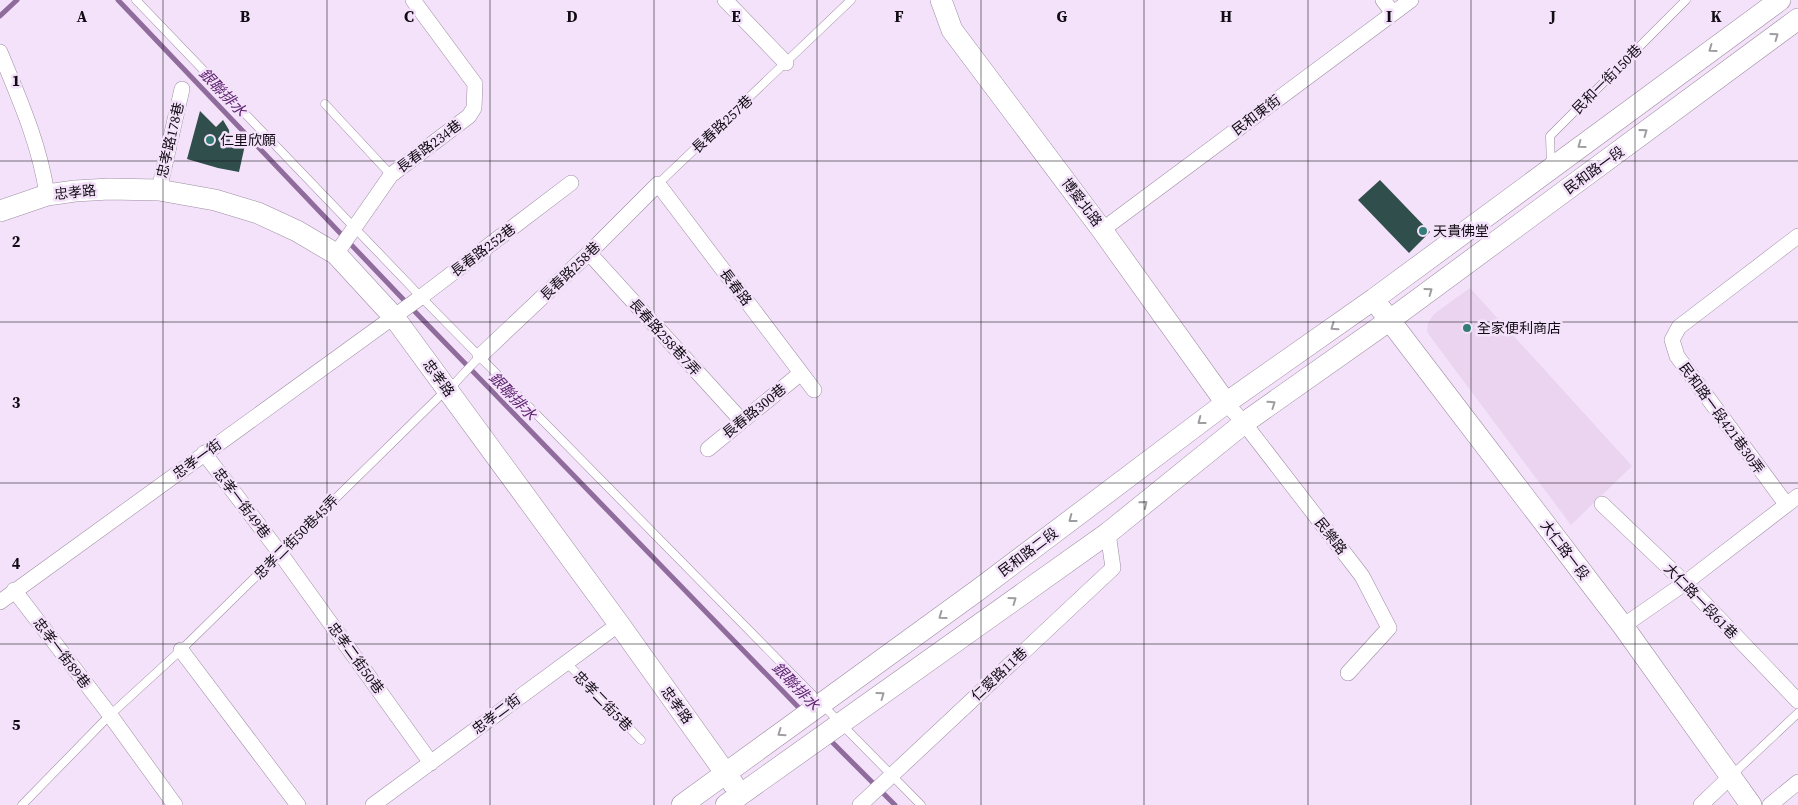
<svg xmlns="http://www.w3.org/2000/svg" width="1798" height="805" viewBox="0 0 1798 805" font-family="'Source Serif 4','Noto Sans TC',serif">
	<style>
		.built { fill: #ead4f0 }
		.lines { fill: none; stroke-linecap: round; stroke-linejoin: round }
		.stream { stroke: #8f6c9c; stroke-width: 5 }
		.building { fill: #304e4b }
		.lane-casing { stroke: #9d8da2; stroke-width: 9 }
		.street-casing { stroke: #9d8da2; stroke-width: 16 }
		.secondary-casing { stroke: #9d8da2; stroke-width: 22 }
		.lane { stroke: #fff; stroke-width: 8 }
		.street { stroke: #fff; stroke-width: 15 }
		.secondary { stroke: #fff; stroke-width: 21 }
		.oneway { stroke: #a09da1 }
		.grid { fill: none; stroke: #110b13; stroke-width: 1; stroke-opacity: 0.55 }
		.poi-dot { fill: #357c76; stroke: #f3e2f9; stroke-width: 2 }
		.labels { text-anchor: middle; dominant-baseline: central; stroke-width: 5; stroke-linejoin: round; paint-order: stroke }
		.street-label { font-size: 14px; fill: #110b13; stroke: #f3e2f9 }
		.poi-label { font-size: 14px; fill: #110b13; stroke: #f3e2f9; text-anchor: start }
		.water-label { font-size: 15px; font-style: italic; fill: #612673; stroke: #f3e2f9 }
		.grid-label { font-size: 16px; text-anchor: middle; font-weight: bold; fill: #110b13; stroke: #f3e2f9; stroke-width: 5; stroke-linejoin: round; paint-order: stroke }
	</style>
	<rect width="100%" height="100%" fill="#f3e2f9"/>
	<path class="built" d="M1470 288 1632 466 1571 525 1427 332 1428 323 1434 314Z"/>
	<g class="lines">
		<path class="stream" d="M118 0 422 319 802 711
			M0 16 17 0
			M829 739 895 805"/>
	</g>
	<path class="building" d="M200 111 216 127 223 120 229 130 230 142 245 145 239 172 218 168 187 159Z
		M1380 180 1430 232 1409 253 1358 200Z"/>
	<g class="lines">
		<defs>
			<path id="lane" d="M136 0 421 297 921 805
				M325 104 391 175
				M1551 166 1550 136 1686 0
				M658 184 851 0
				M566 662 641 740
				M1732 775 1798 713
				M22 805 110 715 181 650 447 389 455 383 480 356"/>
			<path id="street" d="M725 0 786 63
				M1383 0 1393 13
				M0 52C19 98 40 145 47 195
				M159 190 182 89
				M1102 230 1411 0
				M589 253 741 420
				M336 254 391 175 469 116 474 108 475 84 413 0
				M480 356 589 253 658 184 814 390
				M1226 403 1244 423 1362 576 1389 628 1348 673
				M708 449 801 373
				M204 453 280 553 431 763
				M1602 504 1685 583 1798 701
				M1786 504 1677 356 1672 340 1679 327 1798 236
				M14 590 110 715 175 805
				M0 602 421 297 571 183
				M1623 626 1685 583 1798 496
				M181 650 298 805
				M373 805 619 624
				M860 805 1113 568 1108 533
				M1701 805 1730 777
				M1770 805 1798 782"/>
			<path id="secondary" d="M941 0 952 30 1102 230 1226 403
				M0 211 47 195 75 191 109 189 159 190 215 200 258 213 297 231 336 254 394 317 619 624 734 785
				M1381 309 1623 626 1751 805
				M682 805 978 590 1226 403 1374 299 1780 0
				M726 805 1108 533 1244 423 1390 320 1798 19"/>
		</defs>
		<use href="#lane" class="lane-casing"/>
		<use href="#street" class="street-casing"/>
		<use href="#secondary" class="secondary-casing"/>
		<use href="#lane" class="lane"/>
		<use href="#street" class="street"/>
		<use href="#secondary" class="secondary"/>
	</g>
	<defs><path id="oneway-chevron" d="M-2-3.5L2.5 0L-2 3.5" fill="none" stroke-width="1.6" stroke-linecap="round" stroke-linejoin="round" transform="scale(1.25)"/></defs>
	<g class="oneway">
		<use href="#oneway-chevron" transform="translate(1775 36) rotate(-36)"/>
		<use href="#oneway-chevron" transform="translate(1712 49) rotate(144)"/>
		<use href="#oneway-chevron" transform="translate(1644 132) rotate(-36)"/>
		<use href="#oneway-chevron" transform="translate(1581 145) rotate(144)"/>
		<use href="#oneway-chevron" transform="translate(1429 291) rotate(-36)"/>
		<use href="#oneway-chevron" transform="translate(1334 327) rotate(145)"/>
		<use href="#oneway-chevron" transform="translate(1272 404) rotate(-35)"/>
		<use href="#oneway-chevron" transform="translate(1201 421) rotate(143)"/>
		<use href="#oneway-chevron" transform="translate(1144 504) rotate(-39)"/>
		<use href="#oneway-chevron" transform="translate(1072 519) rotate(143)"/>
		<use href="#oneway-chevron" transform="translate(1013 600) rotate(-36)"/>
		<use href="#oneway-chevron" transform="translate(942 616) rotate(144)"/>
		<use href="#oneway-chevron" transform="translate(881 695) rotate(-36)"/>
		<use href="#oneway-chevron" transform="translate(781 733) rotate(145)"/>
	</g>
	<path class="grid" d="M163 0V805M327 0V805M490 0V805M654 0V805M817 0V805M981 0V805M1144 0V805M1308 0V805M1471 0V805M1635 0V805M0 161H1798M0 322H1798M0 483H1798M0 644H1798"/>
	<g class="poi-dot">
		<circle cx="210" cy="140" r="5"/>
		<circle cx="1423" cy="231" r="5"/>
		<circle cx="1467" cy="328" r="5"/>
	</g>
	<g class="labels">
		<g class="street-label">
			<text transform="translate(1607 79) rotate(-45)">民和一街150巷</text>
			<text transform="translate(1256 115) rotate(-37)">民和東街</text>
			<text transform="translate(722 124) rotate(-43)">長春路257巷</text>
			<text transform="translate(170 140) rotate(-77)">忠孝路178巷</text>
			<text transform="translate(429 146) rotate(-37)">長春路234巷</text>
			<text transform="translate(1594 170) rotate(-36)">民和路一段</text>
			<text transform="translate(75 192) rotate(-6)">忠孝路</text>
			<text transform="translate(1082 202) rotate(53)">博愛北路</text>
			<text transform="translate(483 250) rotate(-37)">長春路252巷</text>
			<text transform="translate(570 271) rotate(-44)">長春路258巷</text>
			<text transform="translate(736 287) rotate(53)">長春路</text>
			<text transform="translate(665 337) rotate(48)">長春路258巷7弄</text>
			<text transform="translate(439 378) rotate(54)">忠孝路</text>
			<text transform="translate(754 411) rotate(-39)">長春路300巷</text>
			<text transform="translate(1722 418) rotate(54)">民和路一段421巷30弄</text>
			<text transform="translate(197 459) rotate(-36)">忠孝一街</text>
			<text transform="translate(242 503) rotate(53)">忠孝一街49巷</text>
			<text transform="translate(1331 536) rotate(52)">民樂路</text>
			<text transform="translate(296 537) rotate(-45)">忠孝二街50巷45弄</text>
			<text transform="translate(1565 550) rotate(53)">大仁路一段</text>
			<text transform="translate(1028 552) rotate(-37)">民和路二段</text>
			<text transform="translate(1701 601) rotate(46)">大仁路一段61巷</text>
			<text transform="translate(62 653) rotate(53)">忠孝一街89巷</text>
			<text transform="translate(356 658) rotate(54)">忠孝二街50巷</text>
			<text transform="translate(999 674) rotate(-43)">仁愛路11巷</text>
			<text transform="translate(603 701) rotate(46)">忠孝二街5巷</text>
			<text transform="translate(677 705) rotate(54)">忠孝路</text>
			<text transform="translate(496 714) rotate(-37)">忠孝二街</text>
		</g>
		<g class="poi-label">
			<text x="220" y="140">仁里欣願</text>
			<text x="1433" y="231">天貴佛堂</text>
			<text x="1477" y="328">全家便利商店</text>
		</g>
		<g class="water-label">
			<text transform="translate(223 92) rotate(46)">銀聯排水</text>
			<text transform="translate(513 396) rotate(46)">銀聯排水</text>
			<text transform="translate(796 686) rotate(46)">銀聯排水</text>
		</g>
	</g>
	<g class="grid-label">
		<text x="82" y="22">A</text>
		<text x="245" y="22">B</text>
		<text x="409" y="22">C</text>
		<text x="572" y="22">D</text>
		<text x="736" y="22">E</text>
		<text x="899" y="22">F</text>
		<text x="1062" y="22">G</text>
		<text x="1226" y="22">H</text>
		<text x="1389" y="22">I</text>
		<text x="1553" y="22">J</text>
		<text x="1716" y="22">K</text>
		<text x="16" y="86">1</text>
		<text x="16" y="247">2</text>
		<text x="16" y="408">3</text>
		<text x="16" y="569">4</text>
		<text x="16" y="730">5</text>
	</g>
</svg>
